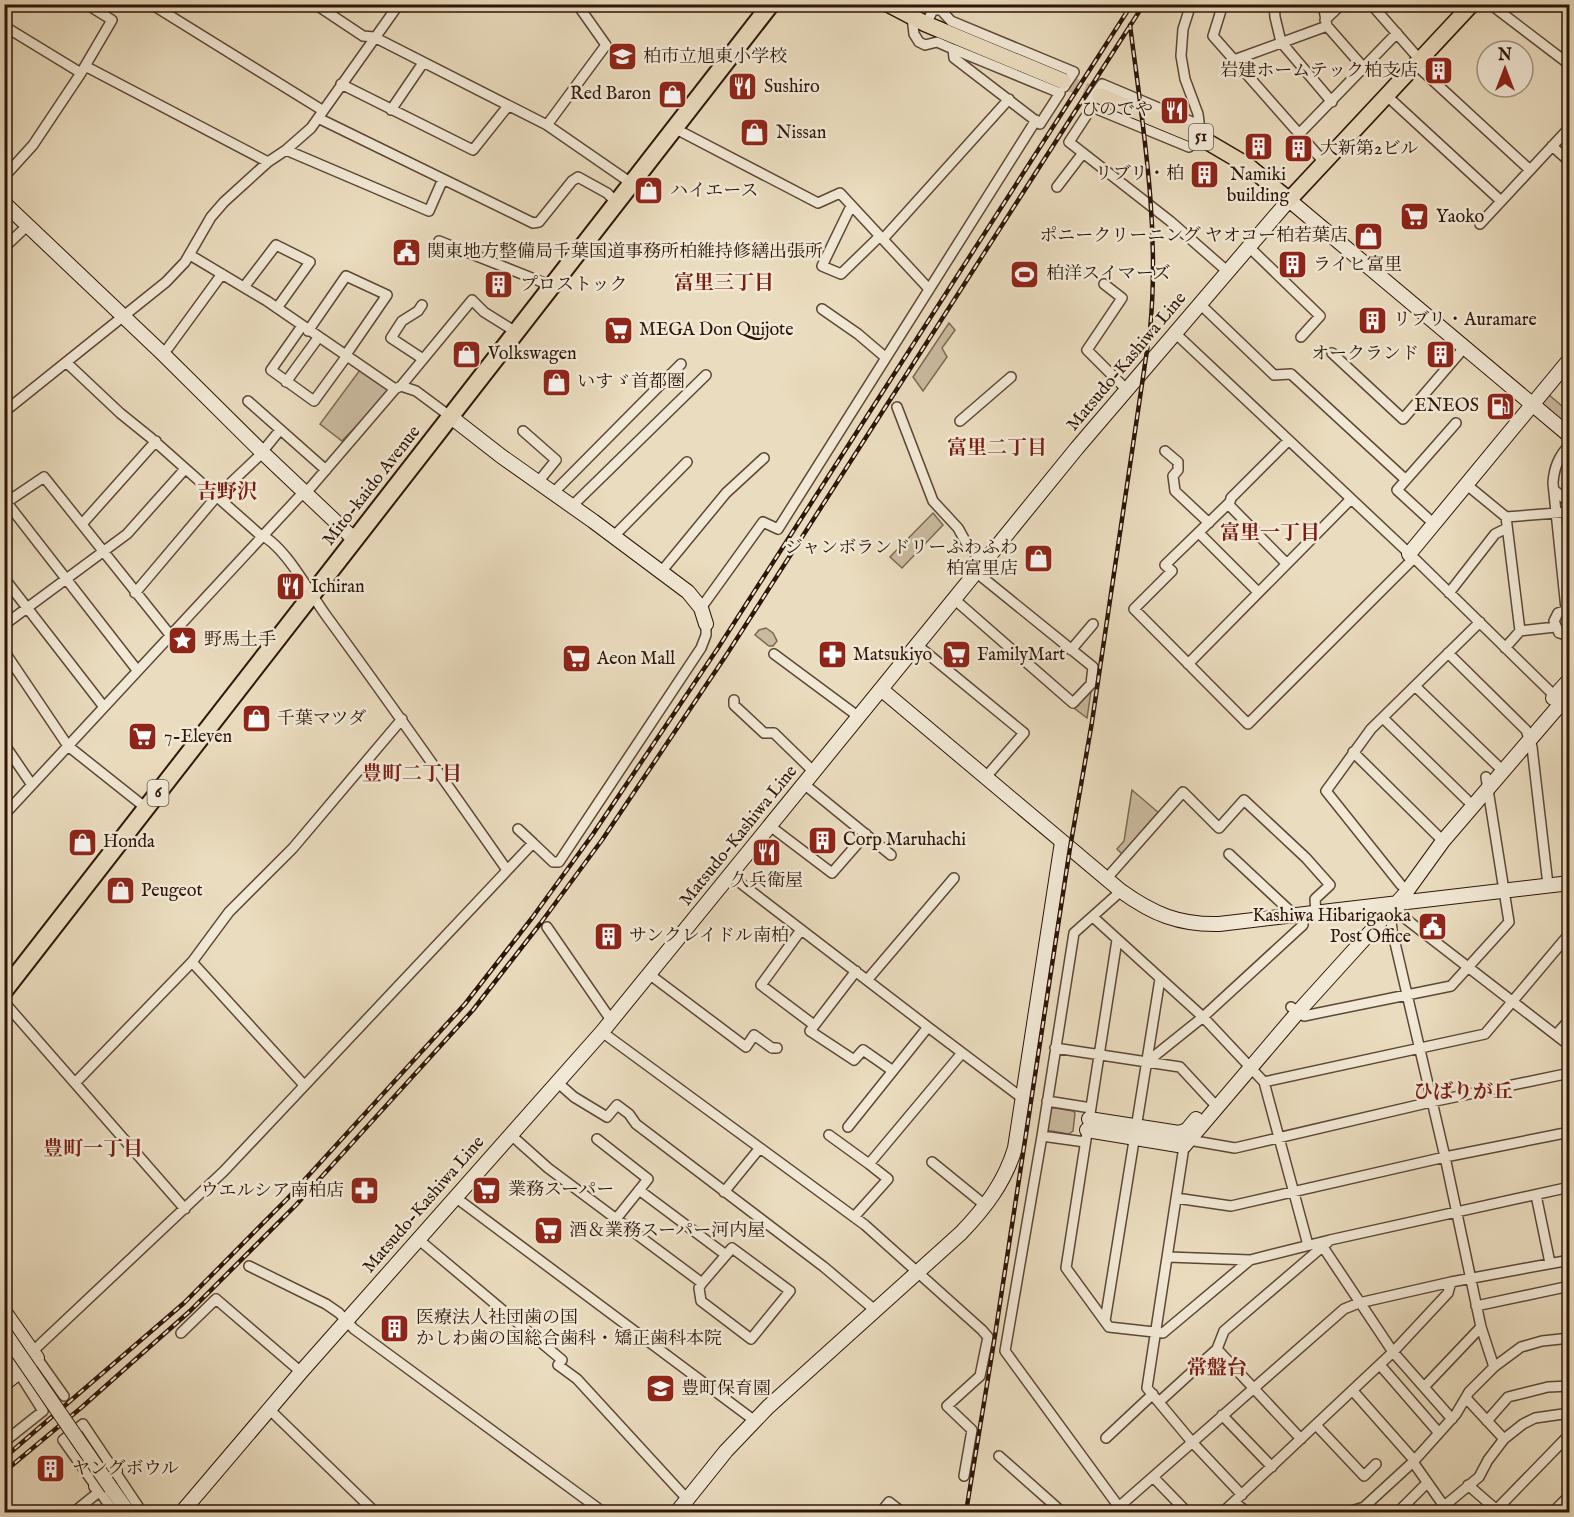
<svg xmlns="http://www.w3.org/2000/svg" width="1574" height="1517" viewBox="0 0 1574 1517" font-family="'IM FELL English','Noto Serif JP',serif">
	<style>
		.green { fill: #caba9f; stroke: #7c6854; stroke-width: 1.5 }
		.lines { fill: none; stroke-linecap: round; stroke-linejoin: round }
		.primary-tunnel { stroke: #c4b49a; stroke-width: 15; stroke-dasharray: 15 8; stroke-linecap: butt }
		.street-casing { stroke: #5d4736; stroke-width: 12 }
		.secondary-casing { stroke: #2e1509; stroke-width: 16 }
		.primary-casing { stroke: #2e1509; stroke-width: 18 }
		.highway-casing { stroke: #2e1509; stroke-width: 20 }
		.street { stroke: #f1e8d5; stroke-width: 9 }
		.secondary { stroke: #f1e8d5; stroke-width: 14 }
		.primary { stroke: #eadcbe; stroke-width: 15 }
		.highway { stroke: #eadcbe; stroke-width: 16 }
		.rail-casing { stroke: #2e1509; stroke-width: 4.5 }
		.rail { stroke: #f1e8d5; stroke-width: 2; stroke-dasharray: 7; stroke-linecap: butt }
		.secondary-bridge-casing { stroke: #2e1509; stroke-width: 16; stroke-linecap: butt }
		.secondary-bridge { stroke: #f1e8d5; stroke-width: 14 }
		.labels { text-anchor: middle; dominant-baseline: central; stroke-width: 5; stroke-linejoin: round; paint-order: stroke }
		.shield { fill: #f1e8d5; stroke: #685446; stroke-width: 1.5 }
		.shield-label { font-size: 16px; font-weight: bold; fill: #2e1509 }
		.poi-label { font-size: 18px; fill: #2e1509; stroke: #f1e8d5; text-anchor: start }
		.street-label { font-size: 18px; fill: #2e1509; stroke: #f1e8d5 }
		.neighbourhood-label { font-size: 20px; font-weight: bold; fill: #7a1f14; stroke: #f1e8d5 }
	</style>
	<rect width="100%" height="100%" fill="#eadcbe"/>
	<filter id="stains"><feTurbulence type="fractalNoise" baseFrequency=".00333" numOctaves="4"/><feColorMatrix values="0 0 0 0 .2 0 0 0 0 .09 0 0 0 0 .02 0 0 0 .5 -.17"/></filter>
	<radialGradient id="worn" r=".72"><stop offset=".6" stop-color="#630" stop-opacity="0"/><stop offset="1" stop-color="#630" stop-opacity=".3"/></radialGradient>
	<path class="green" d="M949 323 955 330 942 348 947 357 923 391 913 377Z
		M360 370 387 386 388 393 342 441 320 424Z
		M1548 394 1569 412 1562 420 1542 403Z
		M933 513 943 525 902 568 890 557Z
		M766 628 773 633 777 641 773 646H769L755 635 759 630Z
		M1092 685 1087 718 1074 708Z
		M1132 790 1159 813 1125 853H1121L1117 849 1124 841Z
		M1049 1107 1073 1111 1075 1113 1073 1131 1069 1134 1045 1130Z"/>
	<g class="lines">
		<path class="primary-tunnel" d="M1063 81 1100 96"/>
		<defs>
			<path id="street" d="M151 4 322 110
				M315 4 363 36 374 37 547 125 631 183
				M1191 4 1183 29 1181 56 1185 79 1198 114 1201 138 1189 147 1092 107 1089 103 1102 84 1192 122H1199
				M1223 4 1213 36 1324 162
				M1274 4 1275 17 1281 42 1332 102
				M1323 4 1327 26 1363 67
				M1371 4 1420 60
				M1490 4 1570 65
				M912 17 914 34 919 42 925 45 937 42 953 49 1060 93 1040 124 954 58 953 49
				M1325 20 1342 4
				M926 24 933 10H941L951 21 1074 72 1064 87
				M4 26 81 73
				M1234 60 1327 26
				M1415 64 1530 170
				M85 66 268 162
				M341 84 473 150 508 106
				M1387 96 1501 201
				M1092 107 1069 142 1170 221 1227 271
				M391 110 423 63
				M318 118 533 223 539 222 572 181 578 177 607 193 617 203
				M547 125 606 45 577 4
				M674 128 818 203 840 193 929 289
				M1299 134 1397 33
				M1552 146 1570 162
				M286 150 429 211 443 179
				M4 177 33 145 81 73 112 20 86 4
				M1057 187 1083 153
				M851 206 822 266 841 274 880 236
				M1480 224 1570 127
				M883 239 1009 99
				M439 241 552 286
				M7 245 28 225
				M1248 246 1320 316 1301 337
				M190 255 267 301 395 389
				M1104 284 1122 298 1087 350 1126 389
				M244 287 276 245 310 262 277 308
				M1200 304 1274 375 1291 374 1406 480
				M422 305 418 311 402 321 391 338 423 359
				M822 309 858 334 885 357
				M302 326 271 370 314 401 346 357
				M308 331 346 276 387 295 345 356
				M1175 333 1414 558 1570 711
				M162 353 168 348 222 274
				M1332 353 1403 419 1464 348
				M67 363 120 413 151 438 259 534C284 544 309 592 325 614 387 699 447 784 507 870
				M286 382 318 338
				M401 386 416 391 451 417
				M248 401 326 470
				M897 407 933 501 958 528 969 548 985 562
				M4 412 166 282 185 262 211 217 224 202 268 162 286 150 311 128 399 4
				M960 421 1011 377
				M523 431 556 460 538 482
				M1288 441 1231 498 1230 502 1165 565 1172 571 1134 609 1248 724 1414 558
				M1165 451 1178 462V470L1173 476 1175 491 1209 523
				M1467 485 1506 517 1520 631 1505 648
				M1554 490 1570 503
				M553 493 681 364
				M4 499 137 670
				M4 504 44 477 171 636
				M1228 504 1286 563
				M572 506 706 375
				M1506 517 1570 512
				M82 524 156 441
				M1434 524 1397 490 1456 423
				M1199 533 1258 592
				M614 536 687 462
				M661 572 726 493 764 458
				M4 578 104 707
				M135 593 217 496 258 457 280 430
				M1449 593 1495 534 1507 528
				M954 599 1073 703 1091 684 1093 667 977 573
				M701 608 763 522 778 529 1036 120
				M1566 609 1553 483C1554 467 1559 456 1570 444
				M1570 609 1558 613 1554 621 1559 633 1570 636
				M4 625 127 534 185 469
				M1520 631 1555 627
				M917 645 1024 733 985 778
				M1071 650 1093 624
				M4 651 68 746 146 808
				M1448 653 1526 730 1532 747 1548 885
				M774 654 859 717
				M1188 664 1351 499
				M1415 686 1503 771
				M734 700V705L764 733H774L814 772
				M1383 718 1467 800
				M4 744 32 785
				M1353 752 1443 841
				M804 784 891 855
				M4 815 298 498 311 487 395 389 401 386 472 300 484 312 516 332
				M770 826 832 873 866 834
				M518 829 533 843
				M1229 854 1290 911 1291 916
				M730 875 928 1027 1022 1098
				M1107 878 1183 792 1219 828 1244 800 1306 858 1330 885 1315 899 1316 913
				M1401 885 1326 791 1371 729 1480 622
				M1396 904 1402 916 1570 1046
				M1390 910 1392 930 1445 1157 1481 1327 1494 1367
				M1093 917 1203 1017 1264 1082 1308 1245
				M547 927 611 1020
				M801 930 761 985 814 1025
				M1117 940 1066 1268 1109 1327 1163 1333 1250 1260
				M192 962 304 1085
				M856 971 810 1031 854 1060 863 1050 893 1071
				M649 974 746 1047 754 1035 772 1048H777
				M868 979 954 878
				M4 1002 185 1209
				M1291 1007 1304 1016 1451 986 1509 922 1486 777
				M602 1032 865 1225 982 1330 988 1337 980 1376 947 1406 972 1430 964 1476
				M1556 1035 1570 1019
				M1055 1048 1180 1067 1217 1107
				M1147 1062 1203 1017 1303 925V915
				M557 1082 574 1097 607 1117 617 1105 629 1114 636 1124 824 1267 876 1311
				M1264 1082 1485 1034 1570 933
				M75 1083 192 962 229 912 293 848 402 719
				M1047 1101 1091 1108
				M848 1127 928 1027
				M511 1135 548 1168 702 1283 699 1288 701 1301 751 1339 790 1291 732 1248 726 1255 639 1190
				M829 1135 869 1164 962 1053
				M1042 1136 1085 1142
				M597 1139 648 1179 616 1219
				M1185 1140 1147 1388 1192 1442 1242 1495
				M1189 1140 1235 1148 1431 1102 1570 1073
				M932 1162 986 1206
				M724 1192 759 1149
				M1536 1195 1550 1263
				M455 1197 755 1421
				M1176 1198 1231 1206 1445 1157 1570 1132
				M854 1217 888 1179 869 1164
				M418 1239 562 1360 558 1365 577 1379 688 1500
				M1323 1247 1393 1352 1452 1419
				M1168 1257 1250 1260 1330 1240 1570 1187
				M249 1266 326 1304 339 1313 354 1329 603 1512
				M702 1283 726 1255
				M1476 1306 1570 1286
				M1105 1321 1160 979
				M181 1333 216 1299 301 1372
				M1217 1349 1301 1439
				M32 1352 224 1171 533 843 553 862H559L701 648 706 635V624
				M37 1358 64 1396
				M1380 1365 1439 1433
				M1424 1387 1481 1327
				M1353 1391 1414 1460
				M1466 1398 1504 1439
				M1159 1402 1217 1349 1224 1331 1328 1242
				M269 1409 375 1512
				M1222 1415 1272 1467
				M1487 1421 1508 1397 1548 1387 1570 1386
				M1316 1425 1364 1476 1376 1464
				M1106 1438 1153 1394
				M4 1442 43 1411 19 1373
				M999 1456 1062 1512
				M1413 1462 1444 1506
				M1153 1477 1187 1512
				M1468 1485 1499 1512
				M1234 1502 1247 1512
				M1119 1507 1005 1351 1042 1136 1074 933 1121 891
				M1496 1510 1570 1434
				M74 1512 100 1491
				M114 1512 63 1440 83 1424 142 1512
				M881 1512 889 1502 902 1512
				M1113 1512 1344 1309 1359 1303 1451 1282 1570 1260
				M1223 1512 1393 1352 1448 1293 1451 1282
				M1348 1512 1364 1507 1413 1462 1456 1414 1469 1392 1494 1367 1521 1347 1542 1341 1570 1338
				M1398 1512 1427 1483
				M1437 1512 1479 1477 1488 1460 1504 1439 1523 1424 1535 1418 1570 1413
				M1553 1512 1570 1495"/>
			<path id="secondary" d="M4 203 162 353 262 452 355 540
				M451 417 501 456 593 521 688 592 701 608 706 624
				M1409 554 1570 359
				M882 690 1121 891C1153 914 1179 925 1219 924L1570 883
				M1553 698 1570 679
				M1089 1119 1179 1133 1187 1130 1196 1119
				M1087 1130 1184 1146 1298 1012 1404 895 1443 841 1570 693
				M4 1311 37 1358 4 1384
				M4 1351 19 1373
				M96 1486 115 1471
				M111 1488 128 1512
				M182 1512 301 1372 602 1032 1077 448 1289 200 1570 436
				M677 1512 726 1451 768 1407 961 1233C985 1208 1005 1182 1015 1148L1062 842"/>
			<path id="primary" d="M888 4 926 24 1063 81
				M1100 96 1201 138 1247 165 1289 200 1472 4"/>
			<path id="highway" d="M4 991 771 4"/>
		</defs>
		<use href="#street" class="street-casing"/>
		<use href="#secondary" class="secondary-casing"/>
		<use href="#primary" class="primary-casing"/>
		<use href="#highway" class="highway-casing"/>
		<use href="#street" class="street"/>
		<use href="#secondary" class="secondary"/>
		<use href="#primary" class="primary"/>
		<use href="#highway" class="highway"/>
		<defs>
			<path id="rail" d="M4 1458 184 1303 287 1199 465 1004 532 918 593 834 718 648 1132 4
				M4 1472 82 1407 190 1311 296 1205 473 1010 540 924 602 840 727 654 1144 4
				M966 1512 994 1342 1070 848 1092 722 1150 330C1160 228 1143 127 1130 25"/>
		</defs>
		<use href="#rail" class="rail-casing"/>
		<use href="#rail" class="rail"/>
		<defs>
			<path id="secondary-bridge" d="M4 1332 111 1488"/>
		</defs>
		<use href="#secondary-bridge" class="secondary-bridge-casing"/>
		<use href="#secondary-bridge" class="secondary-bridge"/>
	</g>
	<defs>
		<symbol id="school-square" viewBox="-11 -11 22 22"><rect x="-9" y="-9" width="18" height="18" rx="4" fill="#8f2418" stroke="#f1e8d5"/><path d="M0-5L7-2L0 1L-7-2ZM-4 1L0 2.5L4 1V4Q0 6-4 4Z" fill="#fff"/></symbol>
		<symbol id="building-square" viewBox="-11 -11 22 22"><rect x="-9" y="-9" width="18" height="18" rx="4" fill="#8f2418" stroke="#f1e8d5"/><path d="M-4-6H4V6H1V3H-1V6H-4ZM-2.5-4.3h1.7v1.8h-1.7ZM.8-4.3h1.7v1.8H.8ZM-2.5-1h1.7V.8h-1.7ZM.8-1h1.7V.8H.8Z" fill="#fff"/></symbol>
		<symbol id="restaurant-square" viewBox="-11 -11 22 22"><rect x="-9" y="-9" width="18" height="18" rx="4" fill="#8f2418" stroke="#f1e8d5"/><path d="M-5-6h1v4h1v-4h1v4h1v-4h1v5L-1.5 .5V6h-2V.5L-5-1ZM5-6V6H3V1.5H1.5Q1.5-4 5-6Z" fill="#fff"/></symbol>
		<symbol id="shop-square" viewBox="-11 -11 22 22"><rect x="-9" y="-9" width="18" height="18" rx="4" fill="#8f2418" stroke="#f1e8d5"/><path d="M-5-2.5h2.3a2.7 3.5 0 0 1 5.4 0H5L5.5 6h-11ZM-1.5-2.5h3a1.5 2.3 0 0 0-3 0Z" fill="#fff"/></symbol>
		<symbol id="supermarket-square" viewBox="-11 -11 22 22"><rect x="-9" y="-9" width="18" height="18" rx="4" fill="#8f2418" stroke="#f1e8d5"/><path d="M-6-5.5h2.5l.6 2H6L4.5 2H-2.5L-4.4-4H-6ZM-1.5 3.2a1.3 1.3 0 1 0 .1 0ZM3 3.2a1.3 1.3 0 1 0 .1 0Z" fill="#fff"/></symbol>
		<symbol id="civic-square" viewBox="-11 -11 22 22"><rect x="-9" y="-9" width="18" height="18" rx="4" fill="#8f2418" stroke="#f1e8d5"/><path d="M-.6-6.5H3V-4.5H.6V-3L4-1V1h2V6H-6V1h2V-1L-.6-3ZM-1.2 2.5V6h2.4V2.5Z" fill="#fff"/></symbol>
		<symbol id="stadium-square" viewBox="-11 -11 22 22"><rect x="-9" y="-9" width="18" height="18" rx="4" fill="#8f2418" stroke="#f1e8d5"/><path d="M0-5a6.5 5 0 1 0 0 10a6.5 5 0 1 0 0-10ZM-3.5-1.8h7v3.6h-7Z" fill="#fff"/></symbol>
		<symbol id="fuel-square" viewBox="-11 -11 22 22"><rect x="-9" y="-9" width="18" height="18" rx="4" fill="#8f2418" stroke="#f1e8d5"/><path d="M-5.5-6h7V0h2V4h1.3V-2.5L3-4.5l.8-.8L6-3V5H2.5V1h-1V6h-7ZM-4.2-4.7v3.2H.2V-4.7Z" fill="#fff"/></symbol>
		<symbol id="sight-square" viewBox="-11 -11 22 22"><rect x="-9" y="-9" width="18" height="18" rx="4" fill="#8f2418" stroke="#f1e8d5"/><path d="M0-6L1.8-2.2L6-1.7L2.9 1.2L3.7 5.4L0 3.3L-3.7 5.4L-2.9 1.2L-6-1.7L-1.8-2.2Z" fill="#fff"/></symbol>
		<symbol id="pharmacy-square" viewBox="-11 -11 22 22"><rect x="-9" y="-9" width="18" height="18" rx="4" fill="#8f2418" stroke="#f1e8d5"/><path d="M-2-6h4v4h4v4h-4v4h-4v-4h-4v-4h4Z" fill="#fff"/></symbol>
	</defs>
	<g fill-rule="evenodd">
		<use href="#school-square" x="606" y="40" width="33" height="33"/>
		<use href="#building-square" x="1422" y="54" width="33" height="33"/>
		<use href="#restaurant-square" x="726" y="70" width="33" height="33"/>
		<use href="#shop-square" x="656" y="78" width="33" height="33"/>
		<use href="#restaurant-square" x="1158" y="94" width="33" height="33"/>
		<use href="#shop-square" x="738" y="116" width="33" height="33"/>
		<use href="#building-square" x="1242" y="130" width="33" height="33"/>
		<use href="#building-square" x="1282" y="132" width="33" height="33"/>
		<use href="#building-square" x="1188" y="158" width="33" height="33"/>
		<use href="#shop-square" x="632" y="174" width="33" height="33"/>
		<use href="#supermarket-square" x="1398" y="200" width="33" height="33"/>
		<use href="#shop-square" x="1352" y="220" width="33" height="33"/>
		<use href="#civic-square" x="390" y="236" width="33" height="33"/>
		<use href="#building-square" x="1276" y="248" width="33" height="33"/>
		<use href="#stadium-square" x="1008" y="258" width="33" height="33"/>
		<use href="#building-square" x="482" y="268" width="33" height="33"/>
		<use href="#building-square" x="1356" y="304" width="33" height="33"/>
		<use href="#supermarket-square" x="602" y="314" width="33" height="33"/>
		<use href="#shop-square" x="450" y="338" width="33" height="33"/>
		<use href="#building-square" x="1424" y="338" width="33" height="33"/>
		<use href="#shop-square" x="540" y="366" width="33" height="33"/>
		<use href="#fuel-square" x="1484" y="390" width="33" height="33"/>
		<use href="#shop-square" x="1022" y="542" width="33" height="33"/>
		<use href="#restaurant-square" x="274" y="570" width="33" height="33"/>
		<use href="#sight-square" x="166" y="624" width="33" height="33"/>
		<use href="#pharmacy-square" x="816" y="638" width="33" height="33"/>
		<use href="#supermarket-square" x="940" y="638" width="33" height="33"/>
		<use href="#supermarket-square" x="560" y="642" width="33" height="33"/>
		<use href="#shop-square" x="240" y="702" width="33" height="33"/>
		<use href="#supermarket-square" x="126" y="720" width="33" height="33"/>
		<use href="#building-square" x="806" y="824" width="33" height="33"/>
		<use href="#shop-square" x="66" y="826" width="33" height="33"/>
		<use href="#restaurant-square" x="750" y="836" width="33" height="33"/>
		<use href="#shop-square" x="104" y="874" width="33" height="33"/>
		<use href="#civic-square" x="1416" y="910" width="33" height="33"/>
		<use href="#building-square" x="592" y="920" width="33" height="33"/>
		<use href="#supermarket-square" x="470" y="1174" width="33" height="33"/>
		<use href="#pharmacy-square" x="348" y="1174" width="33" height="33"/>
		<use href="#supermarket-square" x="532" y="1214" width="33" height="33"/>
		<use href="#building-square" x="378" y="1312" width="33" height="33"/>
		<use href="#school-square" x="644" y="1372" width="33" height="33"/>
		<use href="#building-square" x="34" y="1452" width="33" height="33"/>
	</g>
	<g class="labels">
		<g class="shield">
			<rect x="1189" y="124" width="24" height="26" rx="4.5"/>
			<rect x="147.5" y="780" width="21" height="26" rx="4.5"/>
		</g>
		<g class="shield-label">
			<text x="1201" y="137">51</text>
			<text x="158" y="793">6</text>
		</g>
		<g class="poi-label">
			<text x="643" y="57">柏市立旭東小学校</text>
			<text x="1418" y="71" text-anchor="end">岩建ホームテック柏支店</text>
			<text x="764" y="87">Sushiro</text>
			<text x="651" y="94" text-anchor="end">Red Baron</text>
			<text x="1153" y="110" text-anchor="end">ひのでや</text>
			<text x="776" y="133">Nissan</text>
			<text x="1320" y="149">大新第2ビル</text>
			<text x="1184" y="174" text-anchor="end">リブリ・柏</text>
			<text x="1258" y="175" text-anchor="middle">Namiki<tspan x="1258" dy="21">building</tspan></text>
			<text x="670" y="191">ハイエース</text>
			<text x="1436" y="217">Yaoko</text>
			<text x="1348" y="236" text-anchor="end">ポニークリーニング ヤオコー柏若葉店</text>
			<text x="427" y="252">関東地方整備局千葉国道事務所柏維持修繕出張所</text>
			<text x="1313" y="265">ライヒ富里</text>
			<text x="1046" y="274">柏洋スイマーズ</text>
			<text x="520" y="285">プロストック</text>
			<text x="1393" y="320">リブリ・Auramare</text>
			<text x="639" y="330">MEGA Don Quijote</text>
			<text x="488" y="354">Volkswagen</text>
			<text x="1419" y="354" text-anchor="end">オークランド</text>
			<text x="577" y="382">いすゞ首都圏</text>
			<text x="1479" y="406" text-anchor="end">ENEOS</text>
			<text x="1018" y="548" text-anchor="end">ジャンボランドリーふわふわ<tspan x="1018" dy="21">柏富里店</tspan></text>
			<text x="311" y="587">Ichiran</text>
			<text x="204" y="640">野馬土手</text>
			<text x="853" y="655">Matsukiyo</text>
			<text x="977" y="655">FamilyMart</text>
			<text x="597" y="659">Aeon Mall</text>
			<text x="277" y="719">千葉マツダ</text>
			<text x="164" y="737">7-Eleven</text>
			<text x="843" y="840">Corp Maruhachi</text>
			<text x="103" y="842">Honda</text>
			<text x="767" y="881" text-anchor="middle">久兵衛屋</text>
			<text x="141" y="891">Peugeot</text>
			<text x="1411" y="916" text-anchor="end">Kashiwa Hibarigaoka<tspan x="1411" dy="21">Post Office</tspan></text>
			<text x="629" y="936">サンクレイドル南柏</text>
			<text x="508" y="1190">業務スーパー</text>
			<text x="344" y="1191" text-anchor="end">ウエルシア南柏店</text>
			<text x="569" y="1231">酒＆業務スーパー河内屋</text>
			<text x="416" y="1318">医療法人社団歯の国<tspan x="416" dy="21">かしわ歯の国総合歯科・矯正歯科本院</tspan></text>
			<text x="681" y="1389">豊町保育園</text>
			<text x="72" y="1469">ヤングボウル</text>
		</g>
		<g class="street-label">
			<text transform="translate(1127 362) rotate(-50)">Matsudo-Kashiwa Line</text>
			<text transform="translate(372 486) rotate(-52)">Mito-kaido Avenue</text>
			<text transform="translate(739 836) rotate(-51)">Matsudo-Kashiwa Line</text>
			<text transform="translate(424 1205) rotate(-49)">Matsudo-Kashiwa Line</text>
		</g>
		<g class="neighbourhood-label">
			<text x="724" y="283">富里三丁目</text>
			<text x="997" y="448">富里二丁目</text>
			<text x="227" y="492">吉野沢</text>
			<text x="1270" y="533">富里一丁目</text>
			<text x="412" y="774">豊町二丁目</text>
			<text x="1463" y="1092">ひばりが丘</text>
			<text x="93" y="1149">豊町一丁目</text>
			<text x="1217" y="1368">常盤台</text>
		</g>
	</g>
	<rect width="1574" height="1517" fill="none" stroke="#eadcbe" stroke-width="24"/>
	<rect x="6" y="6" width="1562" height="1505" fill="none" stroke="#2e1509" stroke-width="3"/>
	<rect x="12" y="12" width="1550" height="1493" fill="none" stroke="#2e1509" stroke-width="1.5"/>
	<g transform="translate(1505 69)"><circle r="28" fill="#f1e8d5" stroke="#a39483" stroke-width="1.5"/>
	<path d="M0-4.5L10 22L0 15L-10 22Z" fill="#8f2418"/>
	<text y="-9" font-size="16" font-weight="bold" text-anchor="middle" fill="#2e1509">N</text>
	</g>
	<rect width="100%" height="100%" filter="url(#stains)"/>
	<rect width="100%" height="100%" fill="url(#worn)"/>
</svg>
